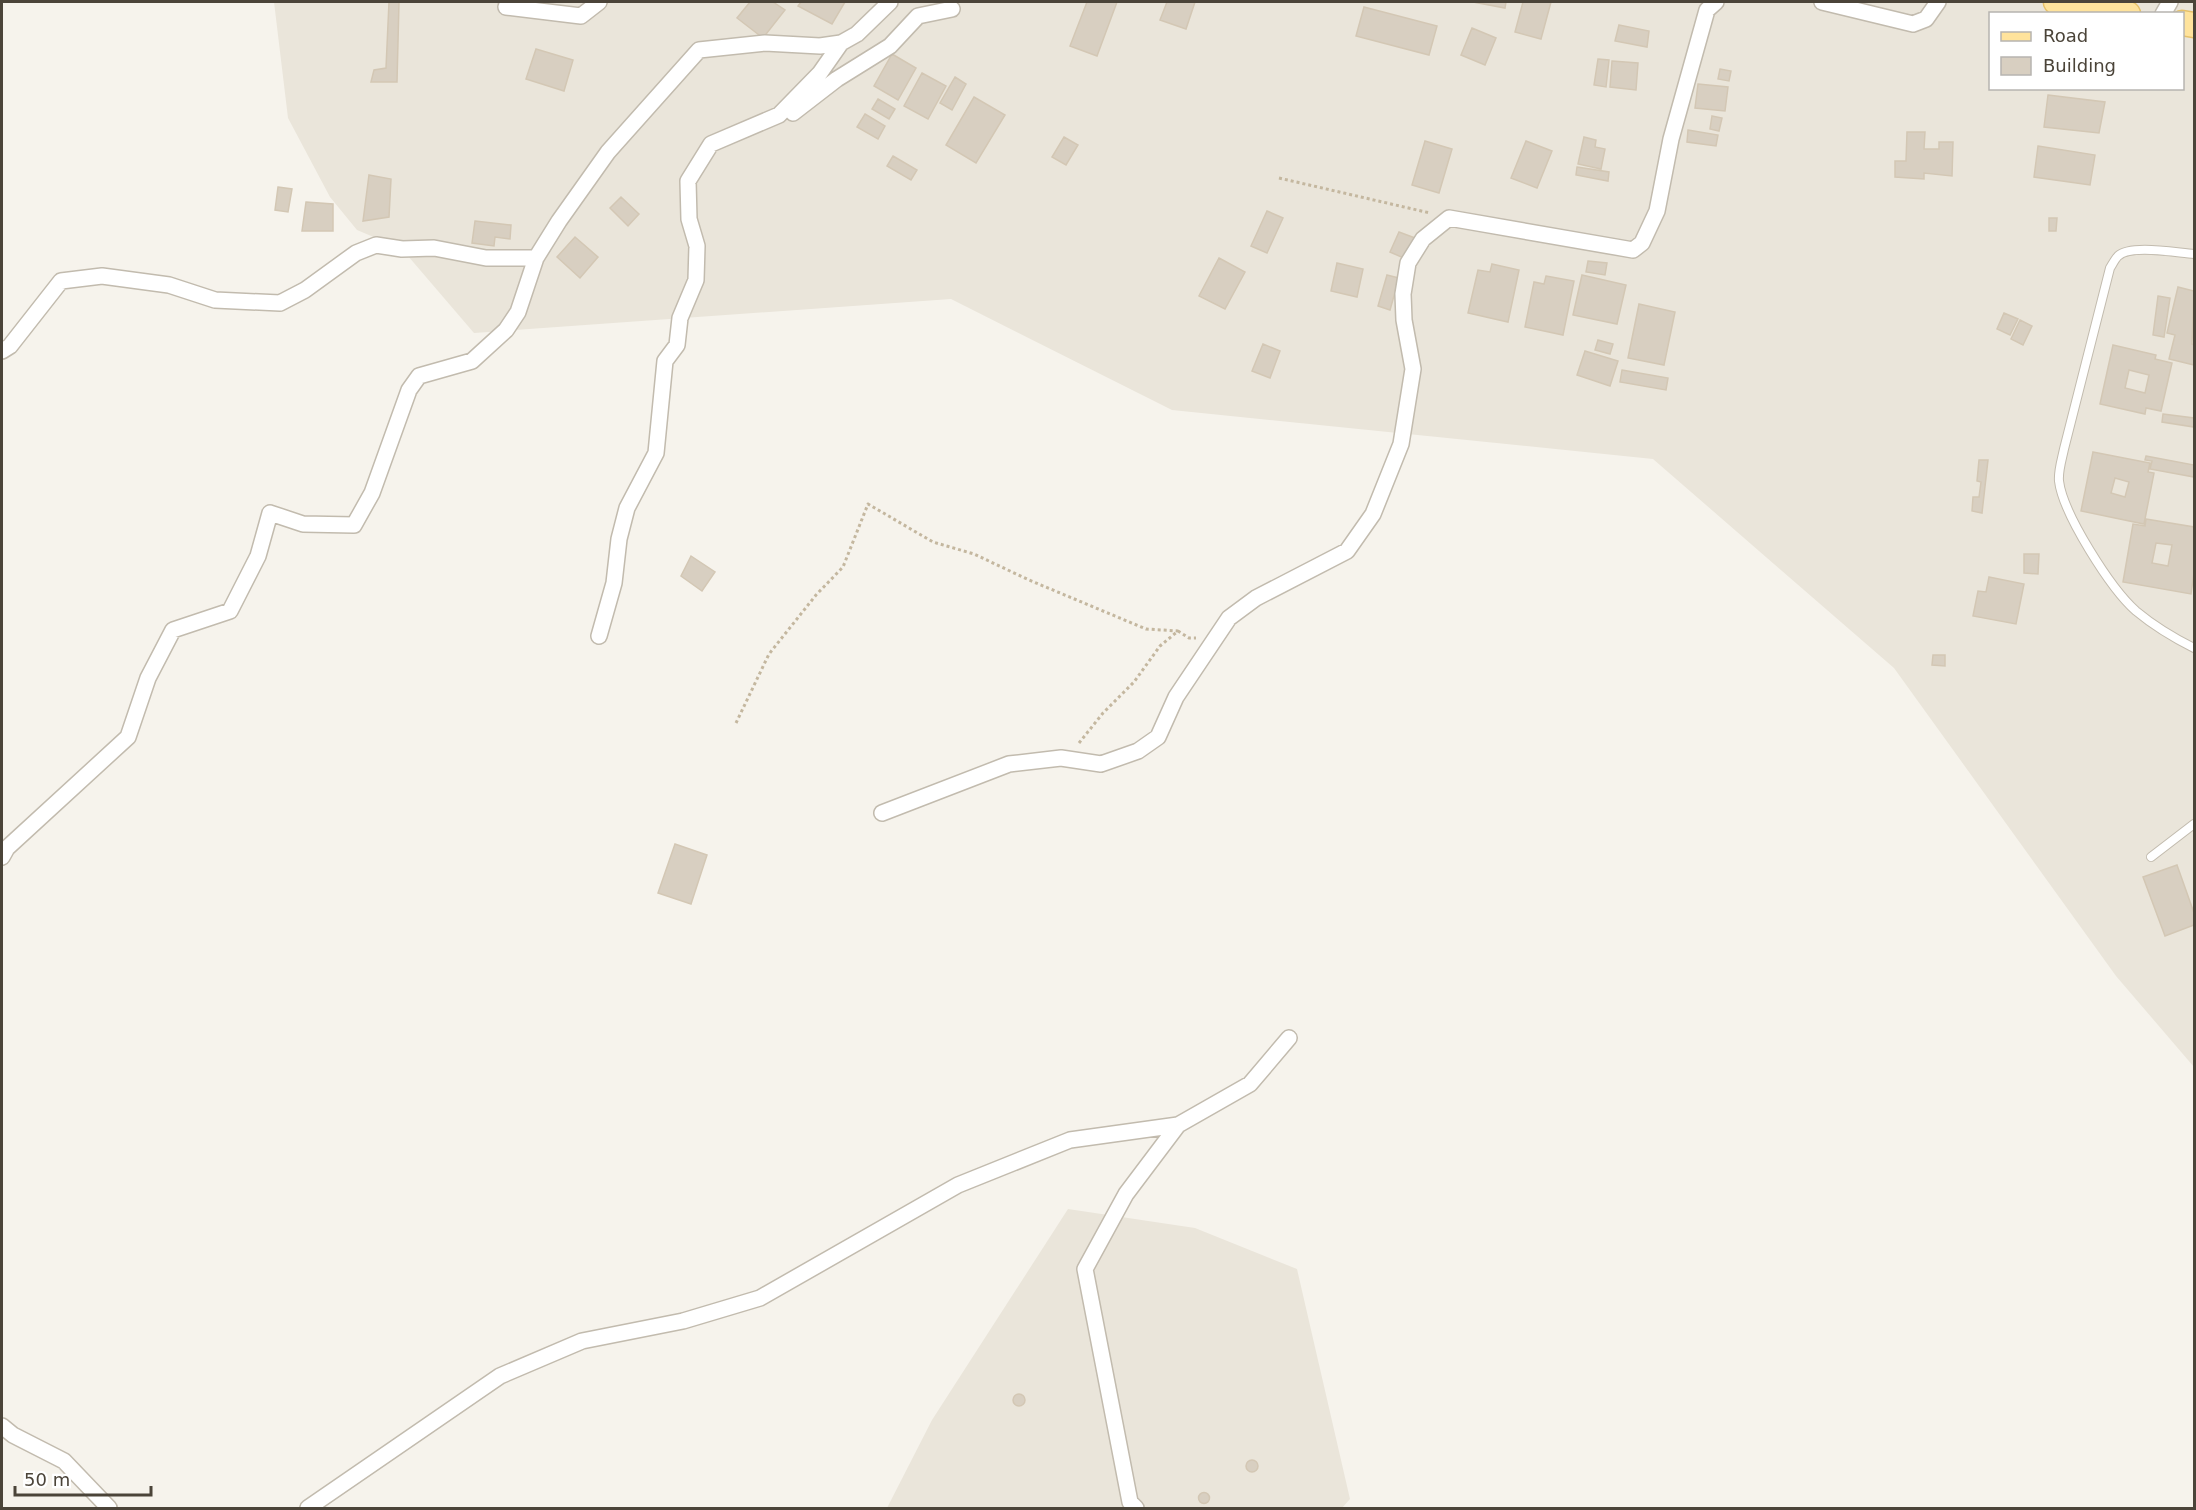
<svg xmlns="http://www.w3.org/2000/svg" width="2196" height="1510" viewBox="0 0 2196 1510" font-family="'DejaVu Sans',sans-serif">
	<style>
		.residential { fill: #eae5da; fill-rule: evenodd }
		.building { fill: #d8cfc1; stroke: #d3c7b4; stroke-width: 1.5; fill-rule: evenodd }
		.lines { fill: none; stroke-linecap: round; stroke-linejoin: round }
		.service-casing { stroke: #c2bbae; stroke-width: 10 }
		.minor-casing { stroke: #c2bbae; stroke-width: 18 }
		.primary-casing { stroke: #e6c16a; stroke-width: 27 }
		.path { stroke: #c4b79f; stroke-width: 3; stroke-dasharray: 3 3; stroke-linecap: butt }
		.service { stroke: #fff; stroke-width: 8 }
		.minor { stroke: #fff; stroke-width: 15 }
		.primary { stroke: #ffe39c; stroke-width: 24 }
	</style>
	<rect width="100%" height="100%" fill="#f6f3ec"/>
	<path class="residential" d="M274 2H2194V1067L2116 976 1894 668 1653 459 1172 410 951 299 474 333 402 249 357 230 330 197 288 118ZM1990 14H2182V88H1990Z
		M1068 1209 1195 1228 1297 1269 1350 1499 1342 1508H887L932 1420Z"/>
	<path class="building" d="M389 2H399L397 82H371L374 70 386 68Z
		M750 2H773L785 10 763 38 737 18Z
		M801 2H845L832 24 798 6Z
		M1087 2H1117L1097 56 1070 46Z
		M1167 2H1195L1186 29 1160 20Z
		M1473 2H1506L1505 8Z
		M1523 2H1551L1541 39 1515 32Z
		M1364 7 1437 26 1429 55 1356 36Z
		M1619 25 1649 31 1647 47 1615 41Z
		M1472 28 1496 38 1485 65 1461 55Z
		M536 49 573 60 564 91 526 79Z
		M892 54 916 68 898 100 874 86Z
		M1598 59 1609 60 1606 87 1594 85Z
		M1612 61 1638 63 1636 90 1610 87Z
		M1720 69 1731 71 1729 81 1718 79Z
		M922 73 946 86 928 119 904 106Z
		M955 77 966 84 952 110 940 103Z
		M1698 84 1728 87 1725 111 1695 108Z
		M2048 95 2105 102 2099 133 2044 127Z
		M974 97 1005 115 976 163 946 145Z
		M878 99 895 109 889 119 872 109Z
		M865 114 885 126 878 139 857 127Z
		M1712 116 1722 118 1719 131 1710 129Z
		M1688 130 1718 135 1716 146 1687 142Z
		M1907 132H1925L1924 149H1939V142H1953L1952 176 1924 173V179L1895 177V161H1906Z
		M1064 137 1078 145 1066 165 1052 157Z
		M1584 137 1596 140 1595 147 1605 149 1601 169 1578 164Z
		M1425 141 1452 149 1439 193 1412 185Z
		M1526 141 1552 151 1537 188 1511 178Z
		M2038 146 2095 155 2090 185 2034 177Z
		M893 156 917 170 911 180 887 166Z
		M1577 167 1609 172 1608 181 1576 175Z
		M369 175 391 179 389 217 363 221Z
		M278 187 292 189 288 212 275 210Z
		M621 197 639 214 628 226 610 208Z
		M306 202 333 204V231H302Z
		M1267 211 1283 218 1267 253 1251 246Z
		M2049 218H2057L2056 231H2049Z
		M475 221 511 225 510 239 495 237 494 246 472 243Z
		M1399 232 1415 238 1406 259 1390 252Z
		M575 237 598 257 580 278 557 257Z
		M1219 258 1245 272 1225 309 1199 296Z
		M1588 261 1607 263 1605 275 1586 272Z
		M1337 263 1363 269 1357 297 1331 291Z
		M1492 264 1519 270 1508 322 1468 313 1478 270 1490 272Z
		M1387 275 1399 278 1390 310 1378 306Z
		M1582 275 1626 285 1617 324 1573 315Z
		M1546 276 1574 281 1563 335 1525 327 1534 282 1544 284Z
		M2178 287 2194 291 2192 344 2194 345V365L2169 359 2175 335 2167 333Z
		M2158 296 2170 298 2164 337 2153 335Z
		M1639 304 1675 312 1664 365 1628 358Z
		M2004 313 2018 319 2010 335 1997 329Z
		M2020 320 2032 326 2023 345 2011 339Z
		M1598 340 1613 344 1610 354 1595 350Z
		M1263 344 1280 351 1270 378 1252 371Z
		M2113 345 2156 355 2155 359 2172 363 2161 411 2146 408 2145 414 2100 404ZM2129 370 2149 375 2145 393 2125 388Z
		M1585 351 1618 361 1610 386 1577 375Z
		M1622 370 1668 378 1666 390 1620 382Z
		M2163 414 2194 418V427L2162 422Z
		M2093 452 2150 463 2148 472 2154 473 2144 524 2081 511ZM2115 478 2129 482 2125 497 2111 493Z
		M2146 456 2194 465V477L2150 469 2152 461 2145 460Z
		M1979 460H1988L1982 513 1972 511 1973 497H1979L1981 482 1977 481Z
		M2146 519 2194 527V573L2191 594 2123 582 2133 524 2145 526ZM2156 543 2172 545 2168 566 2152 563Z
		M2024 554H2039L2038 574 2024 573Z
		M691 556 715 572 702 591 681 576Z
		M1989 577 2024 584 2016 624 1973 616 1978 591 1986 592Z
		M1933 655H1945V666L1932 665Z
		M675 844 707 855 691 904 658 893Z
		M2177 865 2194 913V925L2165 936 2143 877Z
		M1013 1400a6 6 0 1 1 12 0a6 6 0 1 1-12 0Z
		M1246 1466a6 6 0 1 1 12 0a6 6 0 1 1-12 0Z
		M1198.5 1498a5.5 5.5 0 1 1 11 0a5.5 5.5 0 1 1-11 0Z"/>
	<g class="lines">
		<defs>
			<path id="service" d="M2194 254C2177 253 2131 244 2118 256 2115 259 2112 265 2110 268L2064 449C2062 459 2058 471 2059 481 2063 514 2111 589 2136 611 2154 626 2174 638 2194 648
				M2151 857 2194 824"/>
			<path id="minor" d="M1822 2 1913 24 1926 19 1938 2
				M506 7 581 16 599 2
				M2163 14 2170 2
				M793 113 837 79 890 46 918 16 952 9
				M2 351 10 346 61 281 102 276 169 285 215 300 280 303 305 290 356 253 376 245 402 249 434 248 486 258H536
				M599 636 614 583 619 539 627 508 656 453 665 361 677 345 680 318 696 280 697 246 689 219 688 181 711 144 779 115 820 73 841 43 857 34 890 2
				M882 813 1009 764 1061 758 1101 764 1138 751 1158 737 1176 697 1229 618 1256 598 1347 551 1373 514 1401 444 1413 369 1404 320 1403 294 1408 263 1423 239 1449 218 1633 250 1642 243 1657 211 1671 139 1707 10 1716 2
				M2 857 7 848 128 737 148 678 173 630 230 611 258 556 270 513 303 524 354 525 372 493 409 390 419 376 472 361 506 330 518 312 536 258 559 221 608 152 699 50 765 43 820 46 841 43
				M2 1426 13 1435 64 1461 109 1508
				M308 1508 500 1376 582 1341 683 1321 760 1298 958 1185 1070 1140 1178 1125 1250 1084 1289 1038
				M1136 1508 1130 1502 1085 1269 1126 1194 1178 1125"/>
			<path id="primary" d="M2056 2 2128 14
				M2182 23 2194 25"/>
		</defs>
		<use href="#service" class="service-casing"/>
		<use href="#minor" class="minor-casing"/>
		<use href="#primary" class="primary-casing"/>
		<path class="path" d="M1279 178 1430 213
			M736 723 769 654 816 595 843 567 868 504 933 542 974 554 1029 580 1146 629 1178 631
			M1079 743 1103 713 1134 682 1160 646 1178 631 1189 638H1196"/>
		<use href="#service" class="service"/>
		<use href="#minor" class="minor"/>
		<use href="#primary" class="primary"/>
	</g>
	<rect width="2196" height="1510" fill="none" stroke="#4b4439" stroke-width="6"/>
	<rect x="1989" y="12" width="195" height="78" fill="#ffffff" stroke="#b7b4b0" stroke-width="1.5"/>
	<rect x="2001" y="32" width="30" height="9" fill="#ffe39c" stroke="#b7b4b0" stroke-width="1.5"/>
	<text x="2043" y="42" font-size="18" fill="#4b4439">Road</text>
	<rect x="2001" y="57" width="30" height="18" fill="#d8cfc1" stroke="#b7b4b0" stroke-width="1.5"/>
	<text x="2043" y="72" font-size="18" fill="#4b4439">Building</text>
	<path d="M15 1486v9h136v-9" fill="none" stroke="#4b4439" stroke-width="3"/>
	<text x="24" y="1486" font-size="18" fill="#4b4439" stroke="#ffffff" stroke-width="4.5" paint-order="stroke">50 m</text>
</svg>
